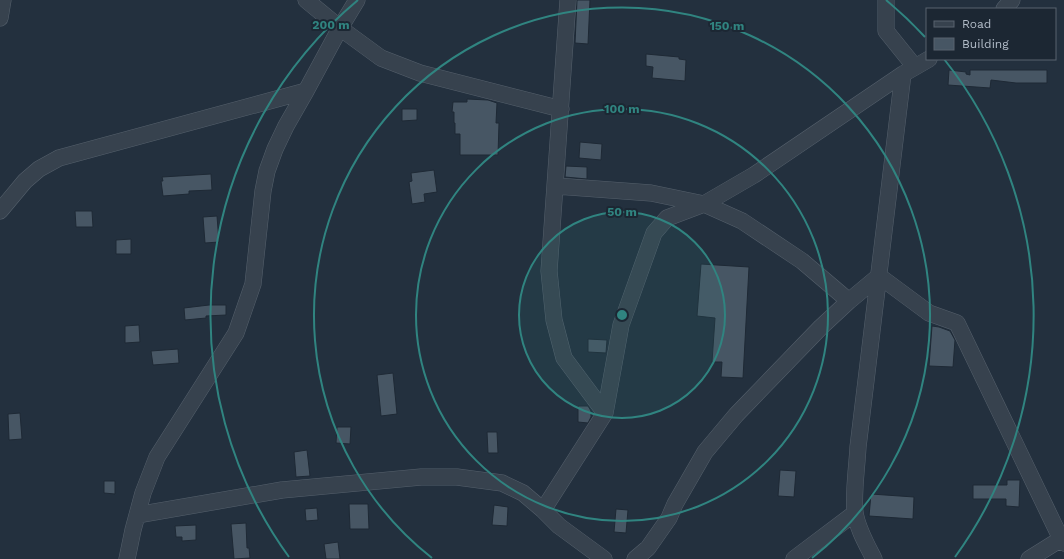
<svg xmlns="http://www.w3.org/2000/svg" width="1064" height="559" viewBox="0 0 1064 559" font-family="'Work Sans',sans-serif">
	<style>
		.building { fill: #475664; stroke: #1e2935 }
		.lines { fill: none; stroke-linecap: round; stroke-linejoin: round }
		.street-casing { stroke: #55606c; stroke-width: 17 }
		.street { stroke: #37424e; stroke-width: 16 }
		.ring { fill: none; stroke: #308480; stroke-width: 2 }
		.centre { fill: #308480; stroke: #1c2733; stroke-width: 2 }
		.ring-label { font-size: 12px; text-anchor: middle; font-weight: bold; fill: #308480; stroke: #1c2733; stroke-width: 4; stroke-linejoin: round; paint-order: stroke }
	</style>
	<rect width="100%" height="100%" fill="#23303e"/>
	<path class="building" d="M577 0H590L588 44 575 43Z
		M646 54 679 57V59L686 60 685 81 652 78 653 67 646 66Z
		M949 70 966 72V74L970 75V70H1047V83H1016L991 80 990 88 948 85Z
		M467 99 488 100 497 103 496 123H499L498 155H460V134H455V123H454V112H452L453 102H467Z
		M402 109H417V120L402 121Z
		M580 142 602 144 601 160 579 158Z
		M566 166 587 167V179L565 177Z
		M434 170 437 192 424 194 425 202 412 204 409 182 412 181 411 173Z
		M211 174 212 190 189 191V194L163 196 161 181H163L162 177Z
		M75 211H92L93 227H76Z
		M217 216 219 242 205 243 203 217Z
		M131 239V254H116V240Z
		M701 264 749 267 743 378 721 377 722 362H712L715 318 697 316Z
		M209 305H226V315L206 316V318L185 320 184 308Z
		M139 325 140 342 125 343V326Z
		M932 326 939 327 950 331 955 340 953 367 929 366Z
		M588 339 607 340 606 353 588 352Z
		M178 349 179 363 153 365 151 351Z
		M393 373 397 414 381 416 377 375Z
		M578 406H588L591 411V417L588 423 578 422Z
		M20 413 22 439 9 440 8 414Z
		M337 427H351L350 444 336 443Z
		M487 432H497L498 453H488Z
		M307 450 310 476 296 477 294 452Z
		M780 470 796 471 794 497 778 496Z
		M1007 480H1020L1019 507 1006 506V499H973V485H1007Z
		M104 481H115V494L104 493Z
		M871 494 914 497 913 519 869 516Z
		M349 504H368L369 529H350Z
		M494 505 508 507 507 526 492 525Z
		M317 508 318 520 306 521 305 509Z
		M616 509 628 510 626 533 614 532Z
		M246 523 247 548H249L250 558 234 559 231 524Z
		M196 525V540L182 541V537H176L175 526Z
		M338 542 340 559H326L324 544Z"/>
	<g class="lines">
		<defs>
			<path id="street" d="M306 0 340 28 381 58 420 73 561 109
				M568 0 549 271 554 320 564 358 605 413
				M886 0V31L915 67
				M1004 9 1012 0
				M0 18 3 0
				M556 186 651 193 704 204 742 221 802 261 849 301
				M0 211 25 181 39 169 59 158 306 91
				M543 510 605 413 621 325 654 233 667 218 704 204 754 175 903 74 929 59
				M137 515 282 490 421 477H457L502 483 523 493 543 510 559 526 604 559
				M127 559 133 530 143 493 157 457 236 333 253 284 263 191 267 171 275 149 286 126 306 91 340 28 357 0
				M635 559 648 548 669 518 675 504 705 452 736 415 821 327 849 301 879 276 929 313 957 323 1061 539 1064 543
				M794 559 855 513
				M874 559C867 545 857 528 855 512 853 493 857 467 858 447L903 74
				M1029 559 1061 539"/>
		</defs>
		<use href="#street" class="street-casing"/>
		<use href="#street" class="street"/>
	</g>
	<circle cx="622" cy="315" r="103" fill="#308480" fill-opacity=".12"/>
	<g class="ring">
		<circle cx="622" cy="315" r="103"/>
		<circle cx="622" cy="315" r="206"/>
		<path d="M432 558A308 308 0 1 1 812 558"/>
		<path d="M289 557A411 411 0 0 1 358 0M886 0A411 411 0 0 1 925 37M944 59A411 411 0 0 1 955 557"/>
	</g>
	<circle cx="622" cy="315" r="6" class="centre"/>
	<g class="ring-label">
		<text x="331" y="29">200 m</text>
		<text x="727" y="30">150 m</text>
		<text x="622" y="113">100 m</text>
		<text x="622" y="216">50 m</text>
	</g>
	<rect x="926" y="8" width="130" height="52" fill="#1c2733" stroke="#58636f"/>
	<rect x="934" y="21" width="20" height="6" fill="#37424e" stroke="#58636f"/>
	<text x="962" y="28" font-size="12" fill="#b3bdc9">Road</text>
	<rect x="934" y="38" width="20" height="12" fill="#475664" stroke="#58636f"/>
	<text x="962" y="48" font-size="12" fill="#b3bdc9">Building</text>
</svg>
